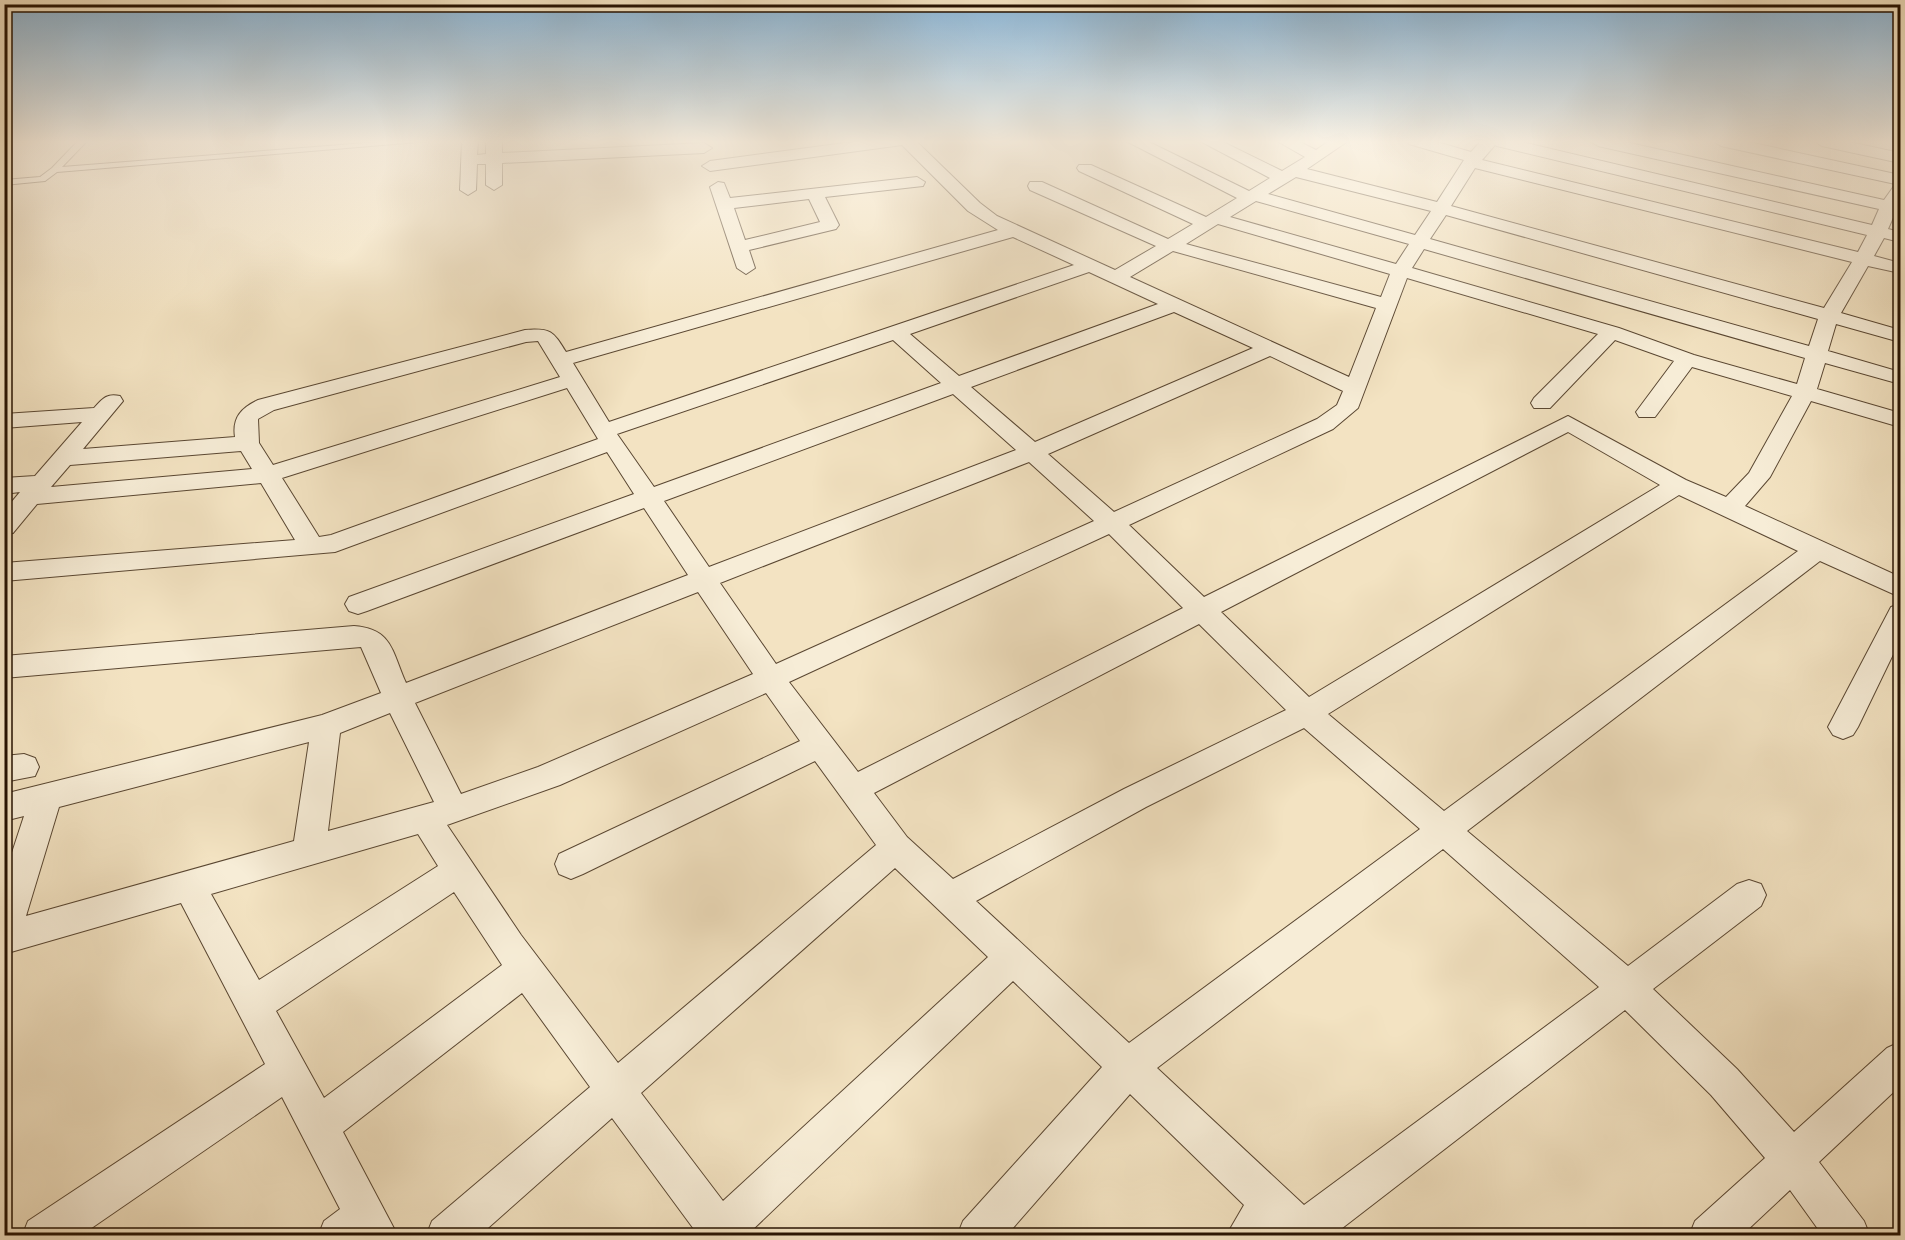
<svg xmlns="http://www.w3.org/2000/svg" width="1905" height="1240" viewBox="0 0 1905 1240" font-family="'EB Garamond',serif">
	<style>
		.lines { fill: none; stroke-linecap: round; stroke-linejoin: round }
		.service-casing { stroke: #5a4732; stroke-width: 2 }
		.minor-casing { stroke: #5a4732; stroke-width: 2 }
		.service { fill: #f7edd7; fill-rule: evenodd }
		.minor { fill: #f7edd7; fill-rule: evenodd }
	</style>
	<rect width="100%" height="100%" fill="#f3e3c2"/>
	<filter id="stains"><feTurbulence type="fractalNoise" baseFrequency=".00333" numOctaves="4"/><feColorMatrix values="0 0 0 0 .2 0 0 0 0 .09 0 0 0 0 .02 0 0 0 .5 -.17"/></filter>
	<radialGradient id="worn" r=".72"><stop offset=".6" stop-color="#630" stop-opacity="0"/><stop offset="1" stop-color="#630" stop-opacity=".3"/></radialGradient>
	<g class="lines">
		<defs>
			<path id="service" d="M78 141H87L62 167 391 141H430L57 172 45 181 4 185V180L40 177 52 168Z"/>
			<path id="minor" d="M462 141H478L477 155 486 154V141H502V153L704 143 712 148 704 153 502 163V185L494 190 486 185V164H477L476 190 468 195 460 190Z
				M860 141H916L980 203 997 216 1115 270 1156 246 1030 190 1028 186 1030 182H1042L1168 239 1193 224 1079 171 1077 168 1079 165H1091L1206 217 1237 198 1126 141H1147L1249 191 1270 178 1200 141H1221L1282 171 1305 157 1277 141H1298L1316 150 1329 141H1348L1307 169 1437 202 1464 160 1409 144 1407 141H1434L1471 152 1481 141H1518L1872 225 1879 209 1598 146 1590 141H1621L1884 200 1894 186 1900 185 1721 146 1713 141H1744L1900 175V214L1895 213 1888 229 1900 232V242L1884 238 1874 256 1900 263V273L1868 266 1841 313 1900 330V342L1836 324 1828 351 1900 372V384L1825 363 1817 389 1900 413V427L1811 401 1770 477 1745 506 1900 577V597L1820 561 1467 831 1628 966 1737 884 1749 880 1761 884 1766 895 1761 906 1653 989 1737 1069 1794 1132 1887 1048 1900 1042V1086L1819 1162 1864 1221 1870 1236H1823L1790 1190 1741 1236H1689L1695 1221 1765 1158 1711 1095 1625 1010 1332 1236H1277L1274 1233 1272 1236H1226L1244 1205 1130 1094 1006 1236H957L963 1221 1102 1067 1013 981 746 1236H694L696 1232 612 1118 479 1236H426L432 1221 590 1087 522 993 343 1132 398 1236H318L324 1221 340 1209 282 1097 80 1236H22L28 1221 265 1064 181 903 4 954V877L24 816 4 821V794L322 715 381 693 361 647 4 678V656L354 626C393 629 392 652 406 683L688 575 644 508 367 611 358 614 349 611 345 604 349 597 634 494 607 452 335 552 4 581V563L295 540 261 483 37 504 13 533 4 535V511L20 492 4 494V478L35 476 82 422 4 428V414L94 408C103 398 107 393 120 396L123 401 83 449 235 437C232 418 241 408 258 400L525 330C551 328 553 331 566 352L998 230 968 211 902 145 710 171 702 166 710 161ZM1495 145 1497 146 1867 235 1858 252 1482 160ZM1475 168 1852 262 1824 308 1451 206ZM1296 177 1431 211 1415 235 1268 194ZM1256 201 1409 244 1396 264 1230 217ZM1446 215 1818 319 1809 346 1430 239ZM1218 224 1390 274 1381 297 1186 244ZM1013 237 1074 265 609 422 573 363ZM1424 249 1805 358 1797 384 1694 355 1619 328 1412 268ZM1173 251 1376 308 1349 377 1130 277ZM1089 272 1158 304 959 376 910 334ZM1407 278 1598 334 1534 398 1531 403 1534 408H1550L1615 340 1674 361 1636 412 1639 417H1655L1692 367 1792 396 1749 473 1726 497 1686 480 1568 416 1204 597 1129 525 1333 429 1358 408ZM1174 312 1253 348 1035 442 971 387ZM893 340 941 383 654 487 617 434ZM538 341 560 377 273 465 259 443 258 419 274 410 526 342ZM1270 356 1343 391 1337 405 1317 419 1114 512 1048 454ZM567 388 598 439 331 535 319 537 282 478ZM953 394 1016 450 709 567 664 501ZM1568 432 1660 485 1309 697 1221 612ZM241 451 252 469 51 487 70 465ZM1029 462 1094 521 776 664 720 583ZM1679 495 1798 551 1444 811 1328 714ZM1109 534 1183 608 858 772 789 682ZM698 592 753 674 538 767 461 794 415 703ZM1199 624 1286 710 1124 789 953 879 907 837 874 793ZM766 693 800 741 559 854 555 864 559 874 571 879 583 874 815 761 876 845 618 1063 521 935 447 825 560 785ZM390 713 434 802 328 831 340 733ZM1304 728 1420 829 1129 1043 976 901 1146 807ZM309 742 294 841 26 916 59 807ZM418 834 438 866 259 980 211 894ZM1443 849 1599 987 1304 1205 1157 1068ZM895 868 988 957 723 1201 641 1093ZM454 892 502 965 324 1098 276 1011Z
				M1814 141H1845L1900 153V163L1822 146Z
				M917 177 925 182 923 186 825 197 839 225 836 229 749 250 755 268 746 274 737 268 710 187 718 182 724 183 730 198ZM809 199 820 222 745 240 734 208Z
				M1900 604V640L1858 727 1853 735 1843 739 1833 735 1828 727 1891 607Z
				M24 754 35 758 39 767 35 776 4 782V756Z"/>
		</defs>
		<use href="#service" class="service-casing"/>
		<use href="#minor" class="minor-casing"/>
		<use href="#service" class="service"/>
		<use href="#minor" class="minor"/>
	</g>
	<linearGradient id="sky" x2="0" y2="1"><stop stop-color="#8cb7d8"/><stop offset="0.45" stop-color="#faf2e4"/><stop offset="1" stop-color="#faf2e4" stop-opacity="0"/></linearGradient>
	<rect width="1905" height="315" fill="url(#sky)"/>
	<rect width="1905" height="1240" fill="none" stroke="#f3e3c2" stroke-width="24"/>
	<rect x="6" y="6" width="1893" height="1228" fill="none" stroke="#271302" stroke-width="3"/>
	<rect x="12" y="12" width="1881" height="1216" fill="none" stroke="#271302" stroke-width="1.5"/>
	<rect width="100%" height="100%" filter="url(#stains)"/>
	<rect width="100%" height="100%" fill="url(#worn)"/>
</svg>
